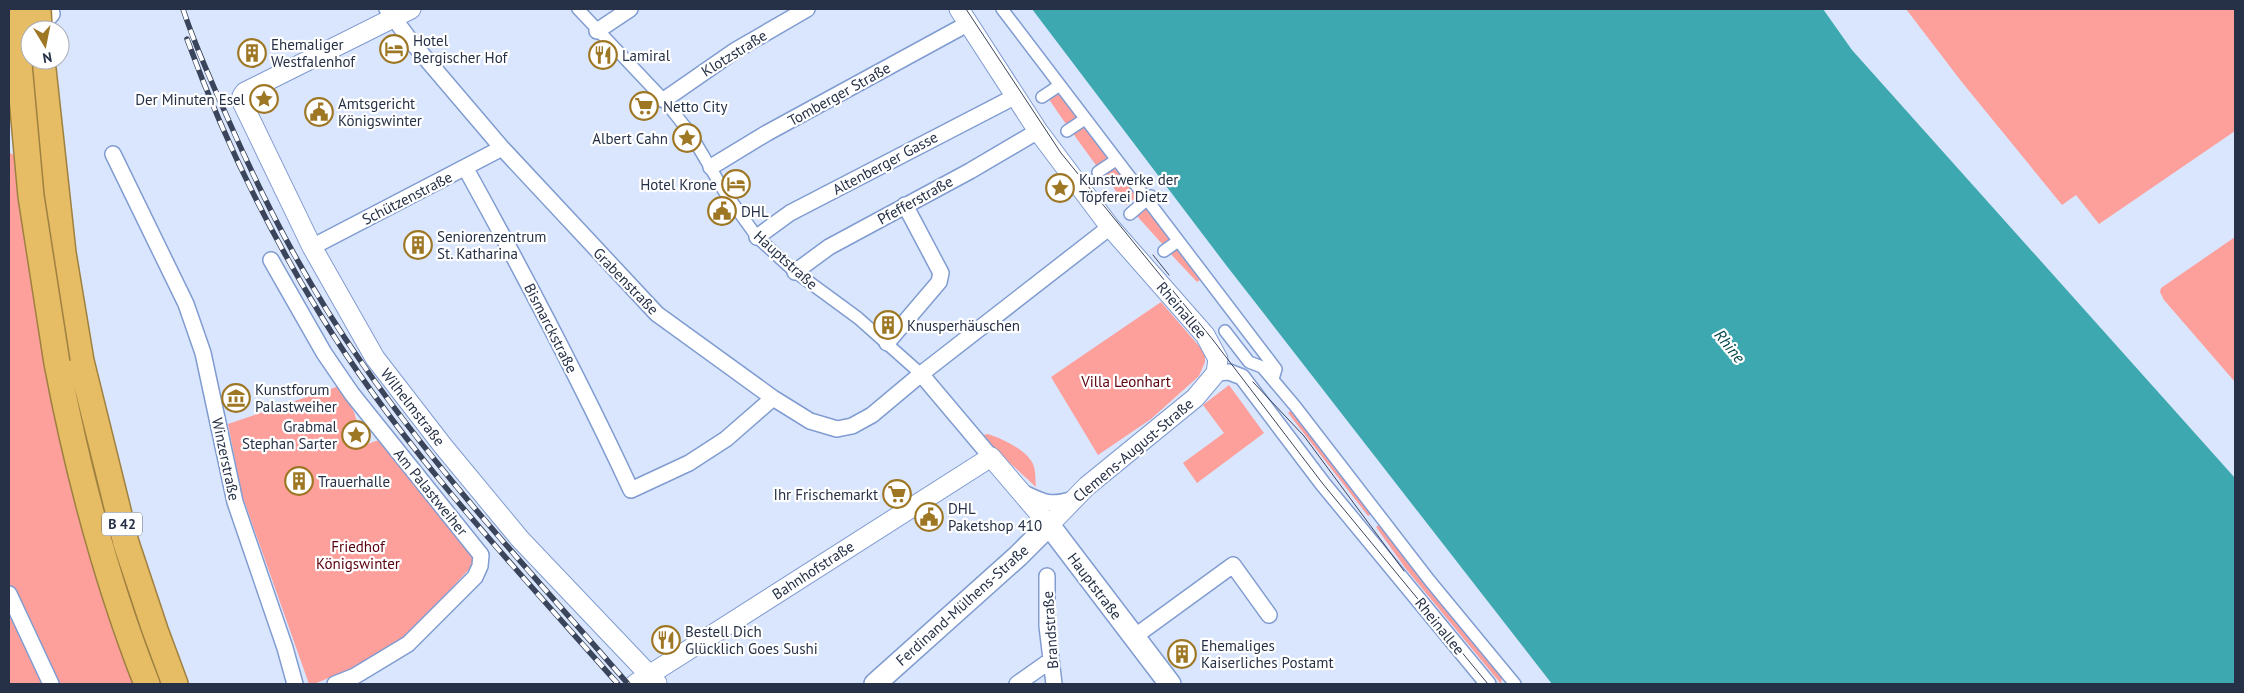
<svg xmlns="http://www.w3.org/2000/svg" width="2244" height="693" viewBox="0 0 2244 693" font-family="'PT Sans',sans-serif">
	<style>
		.green { fill: #fd9f9b }
		.water { fill: #3ea8b0 }
		.lines { fill: none; stroke-linecap: round; stroke-linejoin: round }
		.pedestrian-casing { stroke: #809cd1; stroke-width: 14 }
		.minor-casing { stroke: #809cd1; stroke-width: 18 }
		.tertiary-casing { stroke: #809cd1; stroke-width: 21 }
		.secondary-casing { stroke: #809cd1; stroke-width: 24 }
		.trunk-casing { stroke: #9e8140; stroke-width: 28 }
		.pedestrian { stroke: #fff; stroke-width: 11 }
		.minor { stroke: #fff; stroke-width: 15 }
		.tertiary { stroke: #fff; stroke-width: 19 }
		.secondary { stroke: #fff; stroke-width: 21 }
		.trunk { stroke: #e6bc64; stroke-width: 25 }
		.tram { stroke: #3a455b; stroke-width: 1 }
		.rail-casing { stroke: #3a455b; stroke-width: 5.5 }
		.rail { stroke: #fff; stroke-width: 4; stroke-dasharray: 11; stroke-linecap: butt }
		.trunk-bridge-casing { stroke: #9e8140; stroke-width: 28; stroke-linecap: butt }
		.trunk-bridge { stroke: #e6bc64; stroke-width: 25 }
		.labels { text-anchor: middle; dominant-baseline: central; stroke-width: 4.5; stroke-linejoin: round; paint-order: stroke }
		.shield { fill: #fff; stroke: #676f7e; stroke-width: 1 }
		.shield-label { font-size: 14px; font-weight: bold; fill: #263147 }
		.poi-label { font-size: 15px; fill: #263147; stroke: #fff; text-anchor: start }
		.street-label { font-size: 15px; fill: #263147; stroke: #fff }
		.park-label { font-size: 15px; fill: #5a000c; stroke: #fff }
		.water-label { font-size: 16px; font-style: italic; fill: #004449; stroke: #fff }
	</style>
	<rect width="100%" height="100%" fill="#dae6fd"/>
	<path class="green" d="M1906 9H2235V131L2099 224 2076 195 2062 205 1961 81Z
		M1060 89 1081 118 1068 127 1048 98Z
		M1085 123 1111 159 1098 168 1072 132Z
		M9 152 18 158 139 684H9Z
		M1115 164 1139 195 1126 205 1103 173Z
		M1147 205 1174 240 1165 247 1136 215Z
		M2235 237V382L2164 300 2160 292 2161 288Z
		M1177 244 1203 278 1197 282 1168 251Z
		M1161 302 1205 353V362L1199 376 1151 419 1098 455 1051 377Z
		M1229 385 1264 433 1197 483 1183 463 1224 433 1203 405Z
		M339 386 354 412 364 445 379 440 472 551 474 564 404 639 353 668 314 684H309L242 495 228 424Z
		M1292 410 1373 513 1368 516 1288 413Z
		M988 434C1002 439 1026 449 1033 464 1036 471 1035 479 1036 487L998 452 983 435Z
		M1381 523 1502 676 1501 684 1406 569 1376 527Z"/>
	<path class="water" d="M1032 9H1823L1852 50 2235 478V684H1552L1226 265Z"/>
	<g class="lines">
		<defs>
			<path id="pedestrian" d="M578 9 664 100 690 133 724 191 757 237 794 271 858 318 921 374
				M1002 9 1276 369 1273 379
				M1042 97 1060 85
				M1067 131 1085 119
				M1098 172 1116 160
				M1130 214 1151 196
				M1164 251 1178 241
				M1225 331 1249 362 1262 367 1295 406 1430 581 1515 684"/>
			<path id="minor" d="M387 9 410 40 502 148 657 314 773 398 810 421 837 429 852 426 872 415 921 374 1110 227
				M38 30 52 14 51 9
				M597 31 630 9
				M664 100 736 50 807 9
				M113 154 186 304 203 353 235 502 285 648 295 684
				M711 167 767 133 969 23
				M466 169C524 274 580 380 631 490L689 463 726 439 773 398
				M757 237 790 213 1016 96
				M312 247 502 148
				M271 260 324 353 352 394 481 555 480 566 475 577 408 644 355 676 335 684
				M795 272 829 247 970 171 1038 131
				M887 343 939 282 941 273 905 205
				M1216 373 1229 372 1242 377 1323 484 1488 684
				M921 374 991 457
				M1024 493C1043 502 1049 506 1071 500
				M1047 576V626L1054 684
				M9 594 51 684
				M1134 637 1233 565 1269 615
				M1017 684 1051 660"/>
			<path id="tertiary" d="M411 9 245 92 242 96 243 104 312 247 375 358 443 446 520 539 657 683
				M635 684 991 457 1049 525 1087 486 1195 398 1216 373 1218 359 1205 335 1110 227 1038 131 959 9"/>
			<path id="secondary" d="M875 684 1018 556 1049 525 1170 684"/>
			<path id="trunk" d="M42 60 63 253 81 361 126 543 155 630 175 684
				M57 363C78 473 106 580 147 684"/>
		</defs>
		<use href="#pedestrian" class="pedestrian-casing"/>
		<use href="#minor" class="minor-casing"/>
		<use href="#tertiary" class="tertiary-casing"/>
		<use href="#secondary" class="secondary-casing"/>
		<use href="#trunk" class="trunk-casing"/>
		<use href="#pedestrian" class="pedestrian"/>
		<use href="#minor" class="minor"/>
		<use href="#tertiary" class="tertiary"/>
		<use href="#secondary" class="secondary"/>
		<use href="#trunk" class="trunk"/>
		<path class="tram" d="M966 9 1061 153 1213 340 1323 484 1488 684
			M1153 255 1169 275
			M1253 382 1304 436 1404 571"/>
		<defs>
			<path id="rail" d="M183 9C195 46 212 83 228 119 265 204 308 287 362 363 441 477 537 579 628 684
				M187 39C222 135 267 228 320 314 401 447 515 568 618 684"/>
		</defs>
		<use href="#rail" class="rail-casing"/>
		<use href="#rail" class="rail"/>
		<defs>
			<path id="trunk-bridge" d="M14 9 31 196 57 363
				M38 9 39 30"/>
		</defs>
		<use href="#trunk-bridge" class="trunk-bridge-casing"/>
		<use href="#trunk-bridge" class="trunk-bridge"/>
	</g>
	<defs>
		<symbol id="hotel-ring" viewBox="-11 -11 22 22"><circle r="9.5" fill="#fff" stroke="#9e7724" stroke-width="1.5"/><path d="M-6-4.5h1.5V1H6V5H4.5V3h-9V5H-6ZM-4 0a1.8 1.8 0 1 1 3.6 0ZM.5 0V-2.5h3Q6-2.5 6 0Z" fill="#9e7724"/></symbol>
		<symbol id="building-ring" viewBox="-11 -11 22 22"><circle r="9.5" fill="#fff" stroke="#9e7724" stroke-width="1.5"/><path d="M-4-6H4V6H1V3H-1V6H-4ZM-2.5-4.3h1.7v1.8h-1.7ZM.8-4.3h1.7v1.8H.8ZM-2.5-1h1.7V.8h-1.7ZM.8-1h1.7V.8H.8Z" fill="#9e7724"/></symbol>
		<symbol id="restaurant-ring" viewBox="-11 -11 22 22"><circle r="9.5" fill="#fff" stroke="#9e7724" stroke-width="1.5"/><path d="M-5-6h1v4h1v-4h1v4h1v-4h1v5L-1.5 .5V6h-2V.5L-5-1ZM5-6V6H3V1.5H1.5Q1.5-4 5-6Z" fill="#9e7724"/></symbol>
		<symbol id="sight-ring" viewBox="-11 -11 22 22"><circle r="9.5" fill="#fff" stroke="#9e7724" stroke-width="1.5"/><path d="M0-6L1.8-2.2L6-1.7L2.9 1.2L3.7 5.4L0 3.3L-3.7 5.4L-2.9 1.2L-6-1.7L-1.8-2.2Z" fill="#9e7724"/></symbol>
		<symbol id="supermarket-ring" viewBox="-11 -11 22 22"><circle r="9.5" fill="#fff" stroke="#9e7724" stroke-width="1.5"/><path d="M-6-5.5h2.5l.6 2H6L4.5 2H-2.5L-4.4-4H-6ZM-1.5 3.2a1.3 1.3 0 1 0 .1 0ZM3 3.2a1.3 1.3 0 1 0 .1 0Z" fill="#9e7724"/></symbol>
		<symbol id="civic-ring" viewBox="-11 -11 22 22"><circle r="9.5" fill="#fff" stroke="#9e7724" stroke-width="1.5"/><path d="M-.6-6.5H3V-4.5H.6V-3L4-1V1h2V6H-6V1h2V-1L-.6-3ZM-1.2 2.5V6h2.4V2.5Z" fill="#9e7724"/></symbol>
		<symbol id="museum-ring" viewBox="-11 -11 22 22"><circle r="9.5" fill="#fff" stroke="#9e7724" stroke-width="1.5"/><path d="M0-6L6-3V-2H-6V-3ZM-5-1h2V3h-2ZM-1-1h2V3h-2ZM3-1h2V3H3ZM-6 4H6V6H-6Z" fill="#9e7724"/></symbol>
	</defs>
	<g fill-rule="evenodd">
		<use href="#hotel-ring" x="378" y="33" width="32" height="32"/>
		<use href="#building-ring" x="236" y="37" width="32" height="32"/>
		<use href="#restaurant-ring" x="587" y="39" width="32" height="32"/>
		<use href="#sight-ring" x="248" y="83" width="32" height="32"/>
		<use href="#supermarket-ring" x="628" y="90" width="32" height="32"/>
		<use href="#civic-ring" x="303" y="96" width="32" height="32"/>
		<use href="#sight-ring" x="671" y="122" width="32" height="32"/>
		<use href="#hotel-ring" x="720" y="168" width="32" height="32"/>
		<use href="#sight-ring" x="1044" y="172" width="32" height="32"/>
		<use href="#civic-ring" x="706" y="195" width="32" height="32"/>
		<use href="#building-ring" x="402" y="229" width="32" height="32"/>
		<use href="#building-ring" x="872" y="309" width="32" height="32"/>
		<use href="#museum-ring" x="220" y="382" width="32" height="32"/>
		<use href="#sight-ring" x="340" y="419" width="32" height="32"/>
		<use href="#building-ring" x="283" y="465" width="32" height="32"/>
		<use href="#supermarket-ring" x="881" y="478" width="32" height="32"/>
		<use href="#civic-ring" x="913" y="501" width="32" height="32"/>
		<use href="#restaurant-ring" x="650" y="624" width="32" height="32"/>
		<use href="#building-ring" x="1166" y="638" width="32" height="32"/>
	</g>
	<g class="labels">
		<rect class="shield" x="102" y="512.5" width="40" height="23" rx="4"/>
		<g class="shield-label">
			<text x="122" y="524">B 42</text>
		</g>
		<g class="poi-label">
			<text x="413" y="40">Hotel<tspan x="413" dy="17">Bergischer Hof</tspan></text>
			<text x="271" y="44">Ehemaliger<tspan x="271" dy="17">Westfalenhof</tspan></text>
			<text x="622" y="55">Lamiral</text>
			<text x="245" y="99" text-anchor="end">Der Minuten Esel</text>
			<text x="338" y="103">Amtsgericht<tspan x="338" dy="17">Königswinter</tspan></text>
			<text x="663" y="106">Netto City</text>
			<text x="668" y="138" text-anchor="end">Albert Cahn</text>
			<text x="1079" y="179">Kunstwerke der<tspan x="1079" dy="17">Töpferei Dietz</tspan></text>
			<text x="717" y="184" text-anchor="end">Hotel Krone</text>
			<text x="741" y="211">DHL</text>
			<text x="437" y="236">Seniorenzentrum<tspan x="437" dy="17">St. Katharina</tspan></text>
			<text x="907" y="325">Knusperhäuschen</text>
			<text x="255" y="389">Kunstforum<tspan x="255" dy="17">Palastweiher</tspan></text>
			<text x="337" y="426" text-anchor="end">Grabmal<tspan x="337" dy="17">Stephan Sarter</tspan></text>
			<text x="318" y="481">Trauerhalle</text>
			<text x="878" y="494" text-anchor="end">Ihr Frischemarkt</text>
			<text x="948" y="508">DHL<tspan x="948" dy="17">Paketshop 410</tspan></text>
			<text x="685" y="631">Bestell Dich<tspan x="685" dy="17">Glücklich Goes Sushi</tspan></text>
			<text x="1201" y="645">Ehemaliges<tspan x="1201" dy="17">Kaiserliches Postamt</tspan></text>
		</g>
		<g class="street-label">
			<text transform="translate(734 53) rotate(-32)">Klotzstraße</text>
			<text transform="translate(839 94) rotate(-29)">Tomberger Straße</text>
			<text transform="translate(885 163) rotate(-28)">Altenberger Gasse</text>
			<text transform="translate(407 198) rotate(-27)">Schützenstraße</text>
			<text transform="translate(915 200) rotate(-29)">Pfefferstraße</text>
			<text transform="translate(786 260) rotate(42)">Hauptstraße</text>
			<text transform="translate(626 281) rotate(46)">Grabenstraße</text>
			<text transform="translate(1182 310) rotate(50)">Rheinallee</text>
			<text transform="translate(551 328) rotate(63)">Bismarckstraße</text>
			<text transform="translate(413 407) rotate(52)">Wilhelmstraße</text>
			<text transform="translate(1133 450) rotate(-40)">Clemens-August-Straße</text>
			<text transform="translate(226 459) rotate(78)">Winzerstraße</text>
			<text transform="translate(431 492) rotate(51)">Am Palastweiher</text>
			<text transform="translate(813 570) rotate(-33)">Bahnhofstraße</text>
			<text transform="translate(1095 586) rotate(53)">Hauptstraße</text>
			<text transform="translate(962 605) rotate(-42)">Ferdinand-Mülhens-Straße</text>
			<text transform="translate(1440 626) rotate(51)">Rheinallee</text>
			<text transform="translate(1050 630) rotate(-94)">Brandstraße</text>
		</g>
		<g class="park-label">
			<text x="1126" y="381">Villa Leonhart</text>
			<text x="358" y="546">Friedhof<tspan x="358" dy="17">Königswinter</tspan></text>
		</g>
		<g class="water-label">
			<text transform="translate(1730 346) rotate(51)">Rhine</text>
		</g>
	</g>
	<rect width="2244" height="693" fill="none" stroke="#263147" stroke-width="20"/>
	<g transform="translate(45 45) rotate(170)"><circle r="24" fill="#ffffff" stroke="#a8adb5"/>
	<path d="M0-4L9 19L0 12L-9 19Z" fill="#9e7724"/>
	<text y="-8" font-size="14" font-weight="bold" text-anchor="middle" fill="#263147">N</text>
	</g>
</svg>
